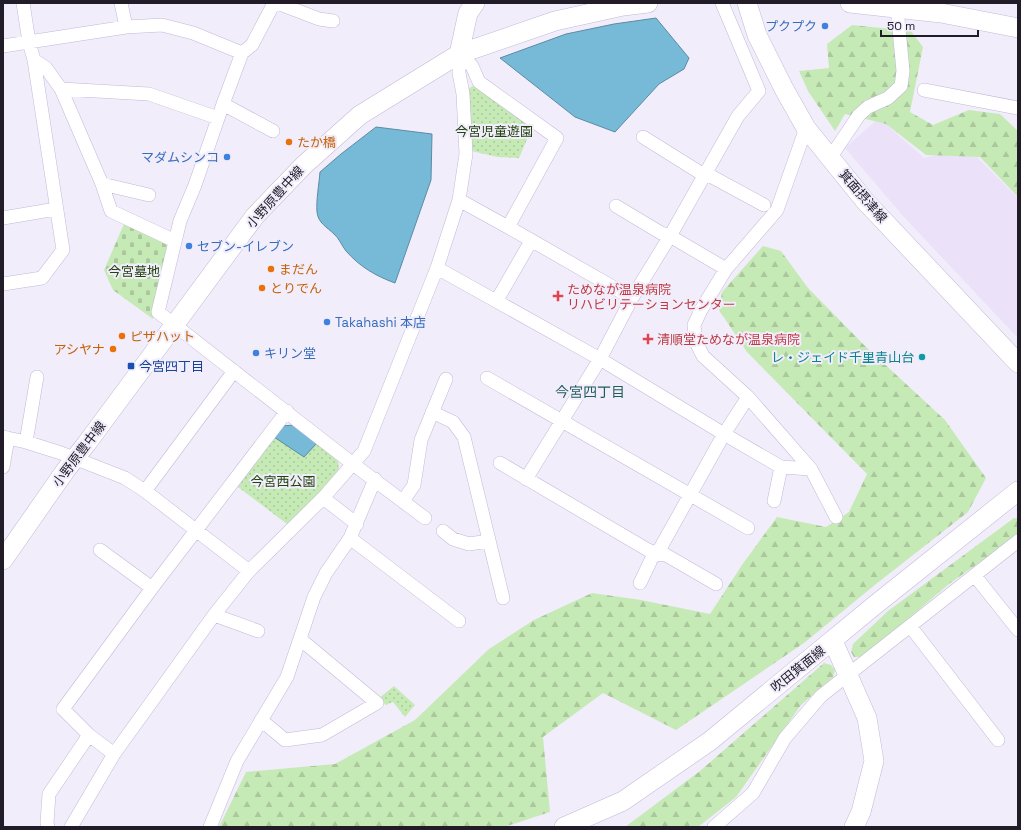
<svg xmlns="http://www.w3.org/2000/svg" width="1021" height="830" viewBox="0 0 1021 830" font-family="'Space Grotesk','Noto Sans JP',sans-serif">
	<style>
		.built { fill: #ebe2fa }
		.grass { fill: url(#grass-dots) }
		.forest { fill: url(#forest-firs) }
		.cemetery { fill: url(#cemetery-stones) }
		.water { fill: #76bad8; stroke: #5c8ba3 }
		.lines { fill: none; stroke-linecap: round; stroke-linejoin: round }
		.street-casing { stroke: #c4b8d8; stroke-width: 14 }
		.secondary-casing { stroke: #c4b8d8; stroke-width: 20 }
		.street { stroke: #fff; stroke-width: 13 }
		.secondary { stroke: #fff; stroke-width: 19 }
		.shop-dot { fill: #3f7fe0; stroke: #f1edfa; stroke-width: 1.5 }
		.food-dot { fill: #e8710a; stroke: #f1edfa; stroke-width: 1.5 }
		.health-dot { fill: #e0444e; stroke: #f1edfa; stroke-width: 1.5 }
		.culture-dot { fill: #0f9aa8; stroke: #f1edfa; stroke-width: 1.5 }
		.transit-dot { fill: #1a4fb4; stroke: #f1edfa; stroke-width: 1.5 }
		.labels { text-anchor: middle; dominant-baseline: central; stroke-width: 4; stroke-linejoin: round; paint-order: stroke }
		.shop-label { font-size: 13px; fill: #366cbe; stroke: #f1edfa; text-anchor: start }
		.park-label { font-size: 13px; fill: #22440e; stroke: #f1edfa }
		.food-label { font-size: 13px; fill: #c56008; stroke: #f1edfa; text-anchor: start }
		.street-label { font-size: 13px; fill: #211c28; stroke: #f1edfa }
		.health-label { font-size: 13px; fill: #be3a42; stroke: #f1edfa; text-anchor: start }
		.culture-label { font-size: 13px; fill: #0d838f; stroke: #f1edfa; text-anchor: end }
		.transit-label { font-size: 13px; fill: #164399; stroke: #f1edfa; text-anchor: start }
		.neighbourhood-label { font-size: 14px; fill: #225d5e; stroke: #f1edfa }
	</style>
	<defs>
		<pattern id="grass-dots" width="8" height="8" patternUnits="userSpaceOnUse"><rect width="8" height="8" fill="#c6eab6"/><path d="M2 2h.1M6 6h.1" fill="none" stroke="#aac89c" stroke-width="1.8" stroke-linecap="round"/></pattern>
		<pattern id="forest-firs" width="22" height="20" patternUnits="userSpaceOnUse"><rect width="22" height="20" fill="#c6eab6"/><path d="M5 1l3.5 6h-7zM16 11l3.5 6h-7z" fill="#aac89c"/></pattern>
		<pattern id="cemetery-stones" width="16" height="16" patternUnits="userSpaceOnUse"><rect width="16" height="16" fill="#c6eab6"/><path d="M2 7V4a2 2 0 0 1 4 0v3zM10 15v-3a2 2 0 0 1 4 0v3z" fill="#aac89c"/></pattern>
	</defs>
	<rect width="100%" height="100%" fill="#f1edfa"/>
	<path class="built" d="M879 118 924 158 968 148 1018 198V338L904 217 845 148Z"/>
	<path class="grass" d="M474 85 532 128 519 158 498 157 471 151 467 90Z
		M274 437 317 443 338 460 339 471 332 481 287 524 238 487Z
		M394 686 415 705 405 717 393 702 386 705 378 699Z"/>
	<path class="forest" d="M852 25 911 31 923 47 910 112 933 125 969 110 1000 114 1018 131V197L980 157 926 155 886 124 845 114 835 131 808 91 799 71 829 68 827 44Z
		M763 246 781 251 808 288 865 346 945 420 986 478 968 512 876 584 804 643 676 730 603 693 543 737 550 812 504 827H219L246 772 335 764 415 720 489 649 534 620 592 593 641 600 710 614 742 565 777 517 826 527 849 512 867 474 747 352 719 310 722 292Z
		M1014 518H1018V535L949 584 863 657H854L851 652 853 644 888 611Z
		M824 663 831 665 835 670 833 677 801 705 736 797 698 827H625L700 771Z"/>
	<path class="cemetery" d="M124 224 169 246 156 298 153 319 113 290 104 270Z"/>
	<path class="water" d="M656 18 689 58 684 69 659 84 615 132 575 117 500 58 566 34 614 24Z
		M376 127 432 134 431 180 395 283C376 276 360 267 346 251 342 246 339 238 334 234 327 227 318 223 317 212 316 200 319 185 320 172L341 154Z
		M294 425 317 443 304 457 274 437 282 426Z"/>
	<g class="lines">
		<defs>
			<path id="street" d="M121 3 126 27
				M274 3 252 45 242 53 223 104 195 185 180 221 158 312 353 464 425 518
				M277 3 319 19 333 21
				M3 46 126 27 162 25 193 33 242 53
				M459 54 472 66 479 82 557 138 508 227
				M34 60 46 68 61 89 102 184 111 211 175 241
				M61 89 149 94 218 118
				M924 90 1018 108
				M223 104 273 131
				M806 128 777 210 726 269 701 310 694 325 696 342 703 356 748 397 811 469 836 517
				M643 137 699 172 705 173 764 205
				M830 158 859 115 868 107 888 98 901 86 903 71 897 8
				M102 184 149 195
				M459 200 508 227 632 298
				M616 206 661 233 670 236 726 269
				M3 218 56 209
				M437 268 600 359 724 434 781 467 811 469
				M3 284 42 278 63 250 34 60 29 42 23 3
				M497 300 531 241
				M487 378 748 528
				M432 412 453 422 464 437 503 598
				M3 437 26 442 61 453 125 478 145 491 249 571
				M26 442 37 377
				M500 463 648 550 657 554 666 555 716 584
				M3 467 8 438
				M526 479 600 359 632 298 670 236 738 116 759 91 722 3
				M145 491 234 371
				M323 498 357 524
				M403 501 414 485 421 440 446 379
				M774 501 781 467
				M443 531 453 539 469 544 489 541
				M350 538 459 621
				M100 550 152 588
				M975 576 1018 630
				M640 583 652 558 657 554 724 434 748 397
				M214 615 258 631
				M910 626 998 740
				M261 720 285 740 322 735 377 703 300 639
				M114 754 89 735 63 709 152 588 287 411
				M48 827 47 823 49 794 89 735
				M71 827 114 754 214 615 249 571 323 498 364 451 437 268 459 200 466 154 463 94 459 73V54
				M210 827 237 761 287 677 314 597 326 573 350 538 375 479
				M714 827 753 793 785 738 821 696 1018 541"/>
			<path id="secondary" d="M747 3 757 35 784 89 806 128 865 201 1018 363
				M850 3 941 13 1018 28
				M459 54 468 13 475 3
				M3 560 65 471 87 443 255 216 304 165 360 115 459 54 555 21 623 6 648 3
				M833 641 867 718 874 761 861 812 854 827
				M564 827 623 801 710 741 875 605 1018 491"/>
		</defs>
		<use href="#street" class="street-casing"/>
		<use href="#secondary" class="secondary-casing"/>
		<use href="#street" class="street"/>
		<use href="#secondary" class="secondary"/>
	</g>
	<g class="shop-dot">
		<circle cx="825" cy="26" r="4"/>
		<circle cx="227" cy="157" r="4"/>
		<circle cx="189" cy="246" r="4"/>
		<circle cx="327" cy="322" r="4"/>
		<circle cx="256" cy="353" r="4"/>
	</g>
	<g class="food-dot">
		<circle cx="289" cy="142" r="4"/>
		<circle cx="271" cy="269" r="4"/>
		<circle cx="262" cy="288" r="4"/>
		<circle cx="122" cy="336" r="4"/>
		<circle cx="113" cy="349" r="4"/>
	</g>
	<g class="health-dot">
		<path d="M556 290h4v4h4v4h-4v4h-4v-4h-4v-4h4z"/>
		<path d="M646 333h4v4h4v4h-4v4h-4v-4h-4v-4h4z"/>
	</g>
	<circle class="culture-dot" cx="922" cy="357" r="4"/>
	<rect class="transit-dot" x="127" y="362" width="8" height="8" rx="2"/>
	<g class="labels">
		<g class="shop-label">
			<text x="817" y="26" text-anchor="end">プクプク</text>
			<text x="219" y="157" text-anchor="end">マダムシンコ</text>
			<text x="197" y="246">セブン-イレブン</text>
			<text x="335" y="322">Takahashi 本店</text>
			<text x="264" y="353">キリン堂</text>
		</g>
		<g class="park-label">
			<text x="494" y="131">今宮児童遊園</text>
			<text x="134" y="271">今宮墓地</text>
			<text x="283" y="481">今宮西公園</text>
		</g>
		<g class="food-label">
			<text x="297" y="142">たか橋</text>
			<text x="279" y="269">まだん</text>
			<text x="270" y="288">とりでん</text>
			<text x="130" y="336">ピザハット</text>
			<text x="105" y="349" text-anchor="end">アシヤナ</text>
		</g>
		<g class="street-label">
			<text transform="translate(863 196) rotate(49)">箕面摂津線</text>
			<text transform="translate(275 197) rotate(-48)">小野原豊中線</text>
			<text transform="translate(79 454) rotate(-53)">小野原豊中線</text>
			<text transform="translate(798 669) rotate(-39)">吹田箕面線</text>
		</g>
		<g class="health-label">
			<text x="567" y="289">ためなが温泉病院<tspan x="567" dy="15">リハビリテーションセンター</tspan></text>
			<text x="657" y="339">清順堂ためなが温泉病院</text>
		</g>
		<g class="culture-label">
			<text x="914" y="357">レ・ジェイド千里青山台</text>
		</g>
		<g class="transit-label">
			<text x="139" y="366">今宮四丁目</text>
		</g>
		<g class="neighbourhood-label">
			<text x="590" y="392">今宮四丁目</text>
		</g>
	</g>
	<rect width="1021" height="830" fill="none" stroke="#211c28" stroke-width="8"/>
	<path d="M881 30v6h97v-6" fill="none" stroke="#211c28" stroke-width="2"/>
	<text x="887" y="30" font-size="12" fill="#211c28" stroke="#f1edfa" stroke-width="3" paint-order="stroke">50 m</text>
</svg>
